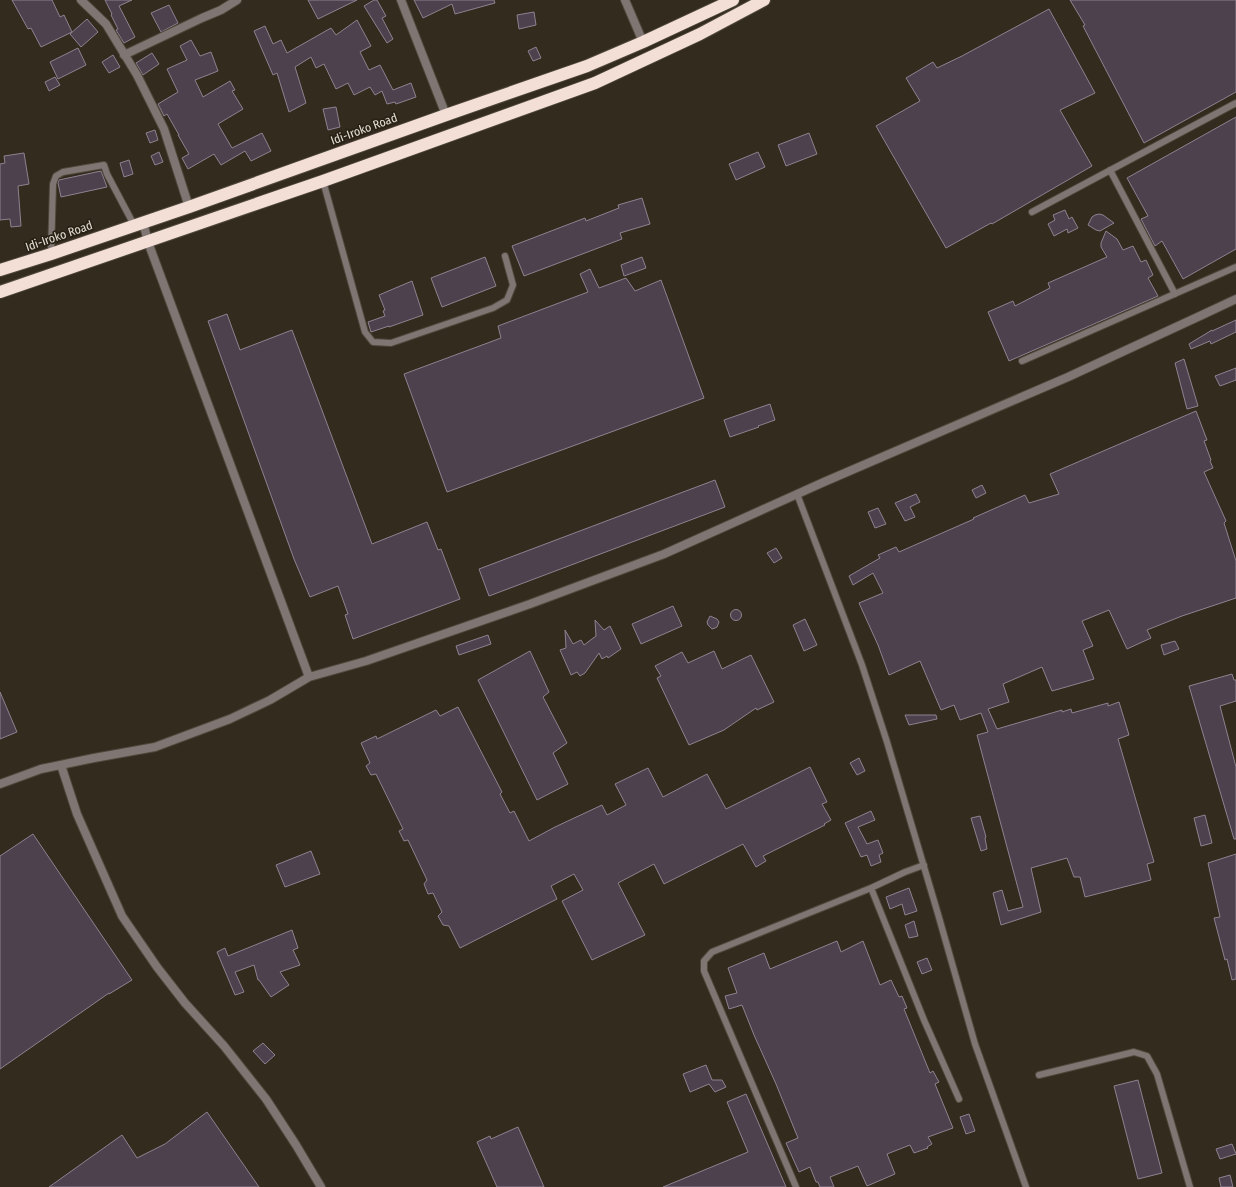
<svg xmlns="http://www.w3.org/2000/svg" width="1236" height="1187" viewBox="0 0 1236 1187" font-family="'Fira Sans Condensed',sans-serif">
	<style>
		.building { fill: #4d414e; stroke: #8f8290 }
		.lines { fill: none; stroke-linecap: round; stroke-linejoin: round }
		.lane-casing { stroke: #4f483b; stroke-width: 8 }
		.street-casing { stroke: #4f483b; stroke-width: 10 }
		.highway-casing { stroke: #4f483b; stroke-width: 14 }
		.lane { stroke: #7f7673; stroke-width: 6 }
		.street { stroke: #7f7673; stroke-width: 8 }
		.highway { stroke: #f3dfd6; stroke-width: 12 }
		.labels { text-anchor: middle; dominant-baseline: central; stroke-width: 3.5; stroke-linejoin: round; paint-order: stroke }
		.street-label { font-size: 12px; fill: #e3ded5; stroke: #292114 }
	</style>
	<rect width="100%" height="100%" fill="#332b1e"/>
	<path class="building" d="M12 0H52L60 17 64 15 72 32 41 47 31 28 28 29Z
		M105 0H132L119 6 135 37 124 43 116 30 118 29 111 15 112 14Z
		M308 0H357L318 19Z
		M374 0H377L386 16 382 18 393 39 387 43 364 6Z
		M414 0H494L495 3 455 14 452 4 423 18Z
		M1070 0H1236V92L1144 143 1083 26 1085 25Z
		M169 5 178 23 161 32 151 13Z
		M1049 9 1095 93 1060 110 1092 166 992 224 991 223 946 248 876 126 920 101 906 78 933 62 937 68 962 56Z
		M534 12 536 25 519 29 517 15Z
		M87 19 98 32 81 47 70 34Z
		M357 20 371 46 360 52 369 70 380 65 393 90 411 83 416 97 396 104 395 102 387 104 382 91 375 95 370 87 354 95 348 83 336 89 324 64 316 68 311 57 295 67 306 103 289 112 277 73 273 75 254 31 265 26 273 44 281 40 287 53 331 28 336 35Z
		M191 40 200 56 211 52 218 71 195 80 203 97 230 81 235 90 232 91 243 109 218 124 232 148 262 133 271 151 251 161 245 151 221 165 214 154 188 169 182 158 189 154 178 135H179L167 114 164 116 158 104 178 92 167 69 187 60 180 46Z
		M536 47 541 58 533 61 528 51Z
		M78 48 86 65 58 79 50 62Z
		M152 53 159 64 143 75 136 63Z
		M113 55 120 67 109 73 102 62Z
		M55 77 60 85 49 91 45 82Z
		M336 107 340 127 328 130 323 109Z
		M1236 117V249L1183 279 1162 241 1155 246 1141 219 1148 216 1127 178Z
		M155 130 158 140 150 143 146 133Z
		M809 133 817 154 786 166 778 145Z
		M159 152 163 162 155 165 151 156Z
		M758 152 765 167 736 180 729 164Z
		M24 153 29 184 18 186 21 226 11 227 10 219 0 220V164L5 163 4 156Z
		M129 160 133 174 124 177 120 163Z
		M101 171 107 187 61 197 58 183 59 180Z
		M642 198 650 224 620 233 622 239 524 276 512 246 585 218 586 221 619 208 618 205Z
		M1065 210 1069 219 1072 217 1078 228 1068 233 1067 229 1054 236 1048 224 1055 220 1053 215Z
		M1099 214 1103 215 1114 223 1100 231 1096 230 1088 225 1092 217 1095 215Z
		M1106 231 1117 239 1123 250 1133 246 1141 262 1146 260 1153 275 1148 278 1158 296 1009 361 988 312 1013 301 1015 306 1050 288 1048 283 1107 257 1101 247V243Z
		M485 257 496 286 442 307 431 278Z
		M642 257 646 268 624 276 621 265Z
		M590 269 599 288 626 278 635 291 661 280 704 398 447 492 404 374 501 338 498 326 588 292 580 274Z
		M412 281 423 315 389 327V326L371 332 368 322 385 316 383 311 385 310 379 295Z
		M227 314 240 350 292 330 372 544 427 522 438 550 441 549 460 599 353 639 345 615 348 614 338 586 310 597 294 559 208 321Z
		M1236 320V332L1211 344 1210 341 1191 349 1189 344 1212 330V331Z
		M1184 359 1198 406 1187 409 1175 363Z
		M1236 368V380L1220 386 1215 376Z
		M770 404 775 420 758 426 759 427 730 437 724 420Z
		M1196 411 1207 440 1204 441 1211 460 1210 461 1213 468 1204 472 1226 521 1224 523 1236 561V598L1182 616 1147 630 1151 638 1127 649 1109 610 1082 621 1093 646 1083 650 1094 679 1052 691 1042 667 1003 684 1009 702 988 709 997 729 1062 710V712L1071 709 1072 713 1108 703V706L1119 702 1129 735 1118 739 1154 862 1147 864 1151 880 1085 897 1080 877H1074L1067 858 1031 868 1041 912 1001 925 993 893 1002 890 1008 911 1023 907 977 735 988 732 981 713 960 720 954 705 941 710 920 661 889 675 878 645 859 603 883 593 873 573 853 585 849 576 880 558 878 555 896 547 899 552 974 519 973 518 1025 495 1029 503 1059 494 1050 474Z
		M715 480 725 507 489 596 479 569Z
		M982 485 986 493 976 498 972 490Z
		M916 494 920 502 910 507 915 517 905 521 895 503Z
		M878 508 886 524 875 528 868 512Z
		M776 548 782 558 774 563 767 553Z
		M673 606 682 626 641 644 632 624Z
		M730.5 615a5.5 5.5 0 1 1 11 0a5.5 5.5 0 1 1-11 0Z
		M710 616 717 619 719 622 717 627 715 628 712 629 708 625 707 622Z
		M805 619 817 645 804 651 793 625Z
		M595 620 604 630 610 626 621 649 608 658 607 656 602 659 599 653 585 673 580 676 577 672 571 675 560 650 566 648 565 630 573 644 581 640 584 645 596 636Z
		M488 635 491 644 459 655 456 646Z
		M1175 641 1179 649 1164 655 1161 645Z
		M530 651 549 692 543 697 567 743 553 753 568 784 537 800 478 680Z
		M714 651 722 669 751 655 774 702 757 710 756 708 724 730 689 745 657 678 661 676 655 666 682 652 688 663Z
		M1232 674 1234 680H1236V701L1220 706 1236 767V839H1234L1189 686Z
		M0 692 17 732 0 739Z
		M458 707 502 792 500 794 510 813 514 811 529 841 555 827 602 805 607 815 626 805 615 784 648 768 663 797 707 774 726 809 810 767 827 802 822 804 831 820 824 824 825 825 763 856 766 861 756 867 743 844 664 884 654 864 618 883 645 935 592 960 562 901 583 890 574 874 551 886 557 899 460 948 449 926 443 925 438 916 442 912 433 893 428 894 424 884 427 880 408 840 404 841 399 831 403 829 376 774 371 775 366 766 370 763 361 743 376 736 377 739 436 710 440 716Z
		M905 715H936L937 719 909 725Z
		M859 758 865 771 857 775 850 763Z
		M871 811 875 820 858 827 867 844 878 840 883 853 879 855 881 862 871 866 867 855 861 857 845 823Z
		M1205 815 1212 843 1201 846 1194 818Z
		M980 816 986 837 985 838 987 849 981 851 971 818Z
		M33 834 132 980 109 994V993L0 1069V856Z
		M311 851 320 874 285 887 276 865Z
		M1236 854V979L1232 980 1227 959 1225 960 1214 918 1220 917 1208 863Z
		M909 888 917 911 905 915 902 904 890 909 886 897Z
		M914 921 918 936 909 938 905 925Z
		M292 930 298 948 293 950 300 965 280 972 289 985 271 997 259 980H258L254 965 235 972 244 992 235 995 217 952 225 948 228 956Z
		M837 941 841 952 863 941 880 985 891 980 899 997 902 996 907 1008 904 1009 930 1073 933 1071 939 1082 935 1084 953 1128 928 1137 932 1144 927 1147 928 1148 914 1153 910 1145 887 1154 895 1174 867 1186 858 1166 830 1177 834 1187H820L818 1182H816L810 1167 799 1172 786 1143 798 1138 776 1084 754 1035 742 1005 729 1009 725 996 737 993 728 968 764 953 770 969Z
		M927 958 932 970 922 974 917 962Z
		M263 1043 275 1055 265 1064 253 1051Z
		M706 1065 712 1080H722L726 1087 715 1092 709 1084 690 1092 683 1074Z
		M1138 1080 1162 1173 1138 1179 1114 1086Z
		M746 1094 786 1187H663L748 1152 727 1102Z
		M207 1112 259 1187H49L122 1135 137 1158 165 1144Z
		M969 1114 975 1131 966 1134 960 1117Z
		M518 1127 544 1187H497L477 1142 490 1136 491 1139Z
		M1232 1144 1236 1154 1220 1159 1216 1149Z
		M1230 1175 1233 1187H1221L1219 1178Z"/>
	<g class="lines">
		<defs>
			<path id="lane" d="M1110 170 1175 294
				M323 181 365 332 373 342 391 343 493 308 507 300 513 285 505 256
				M1032 212 1236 103
				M51 254 53 184 56 176 63 172 104 165 107 174 134 225
				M1022 361 1236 267
				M797 494 862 665 887 742 938 914 975 1044 1026 1187
				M871 888 924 1020 959 1099
				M1039 1075 1134 1052 1147 1056 1157 1074 1190 1187
				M796 1187 704 971V961L712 952 871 888 905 872 924 865"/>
			<path id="street" d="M81 0 106 24 137 75 164 129 189 207
				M401 0 446 115
				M625 0 643 42
				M124 55 202 18 221 10 237 0
				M143 222 148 242 309 677
				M61 765 77 814 122 916 157 967 185 1003 224 1046 266 1099 296 1145 321 1187
				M0 784 41 769 94 758 155 747 230 719 270 700 309 677 366 661 530 604 664 554 824 482 1068 377 1202 315 1236 299"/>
			<path id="highway" d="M0 270 51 254 189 207 446 115 587 66 643 42 733 0
				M0 292 323 181 595 83 700 34 764 0"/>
		</defs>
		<use href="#lane" class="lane-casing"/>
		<use href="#street" class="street-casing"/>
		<use href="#highway" class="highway-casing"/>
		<use href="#lane" class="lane"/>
		<use href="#street" class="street"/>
		<use href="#highway" class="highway"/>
	</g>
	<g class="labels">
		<g class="street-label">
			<text transform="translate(364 129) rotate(-20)">Idi-Iroko Road</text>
			<text transform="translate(59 236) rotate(-19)">Idi-Iroko Road</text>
		</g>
	</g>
</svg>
